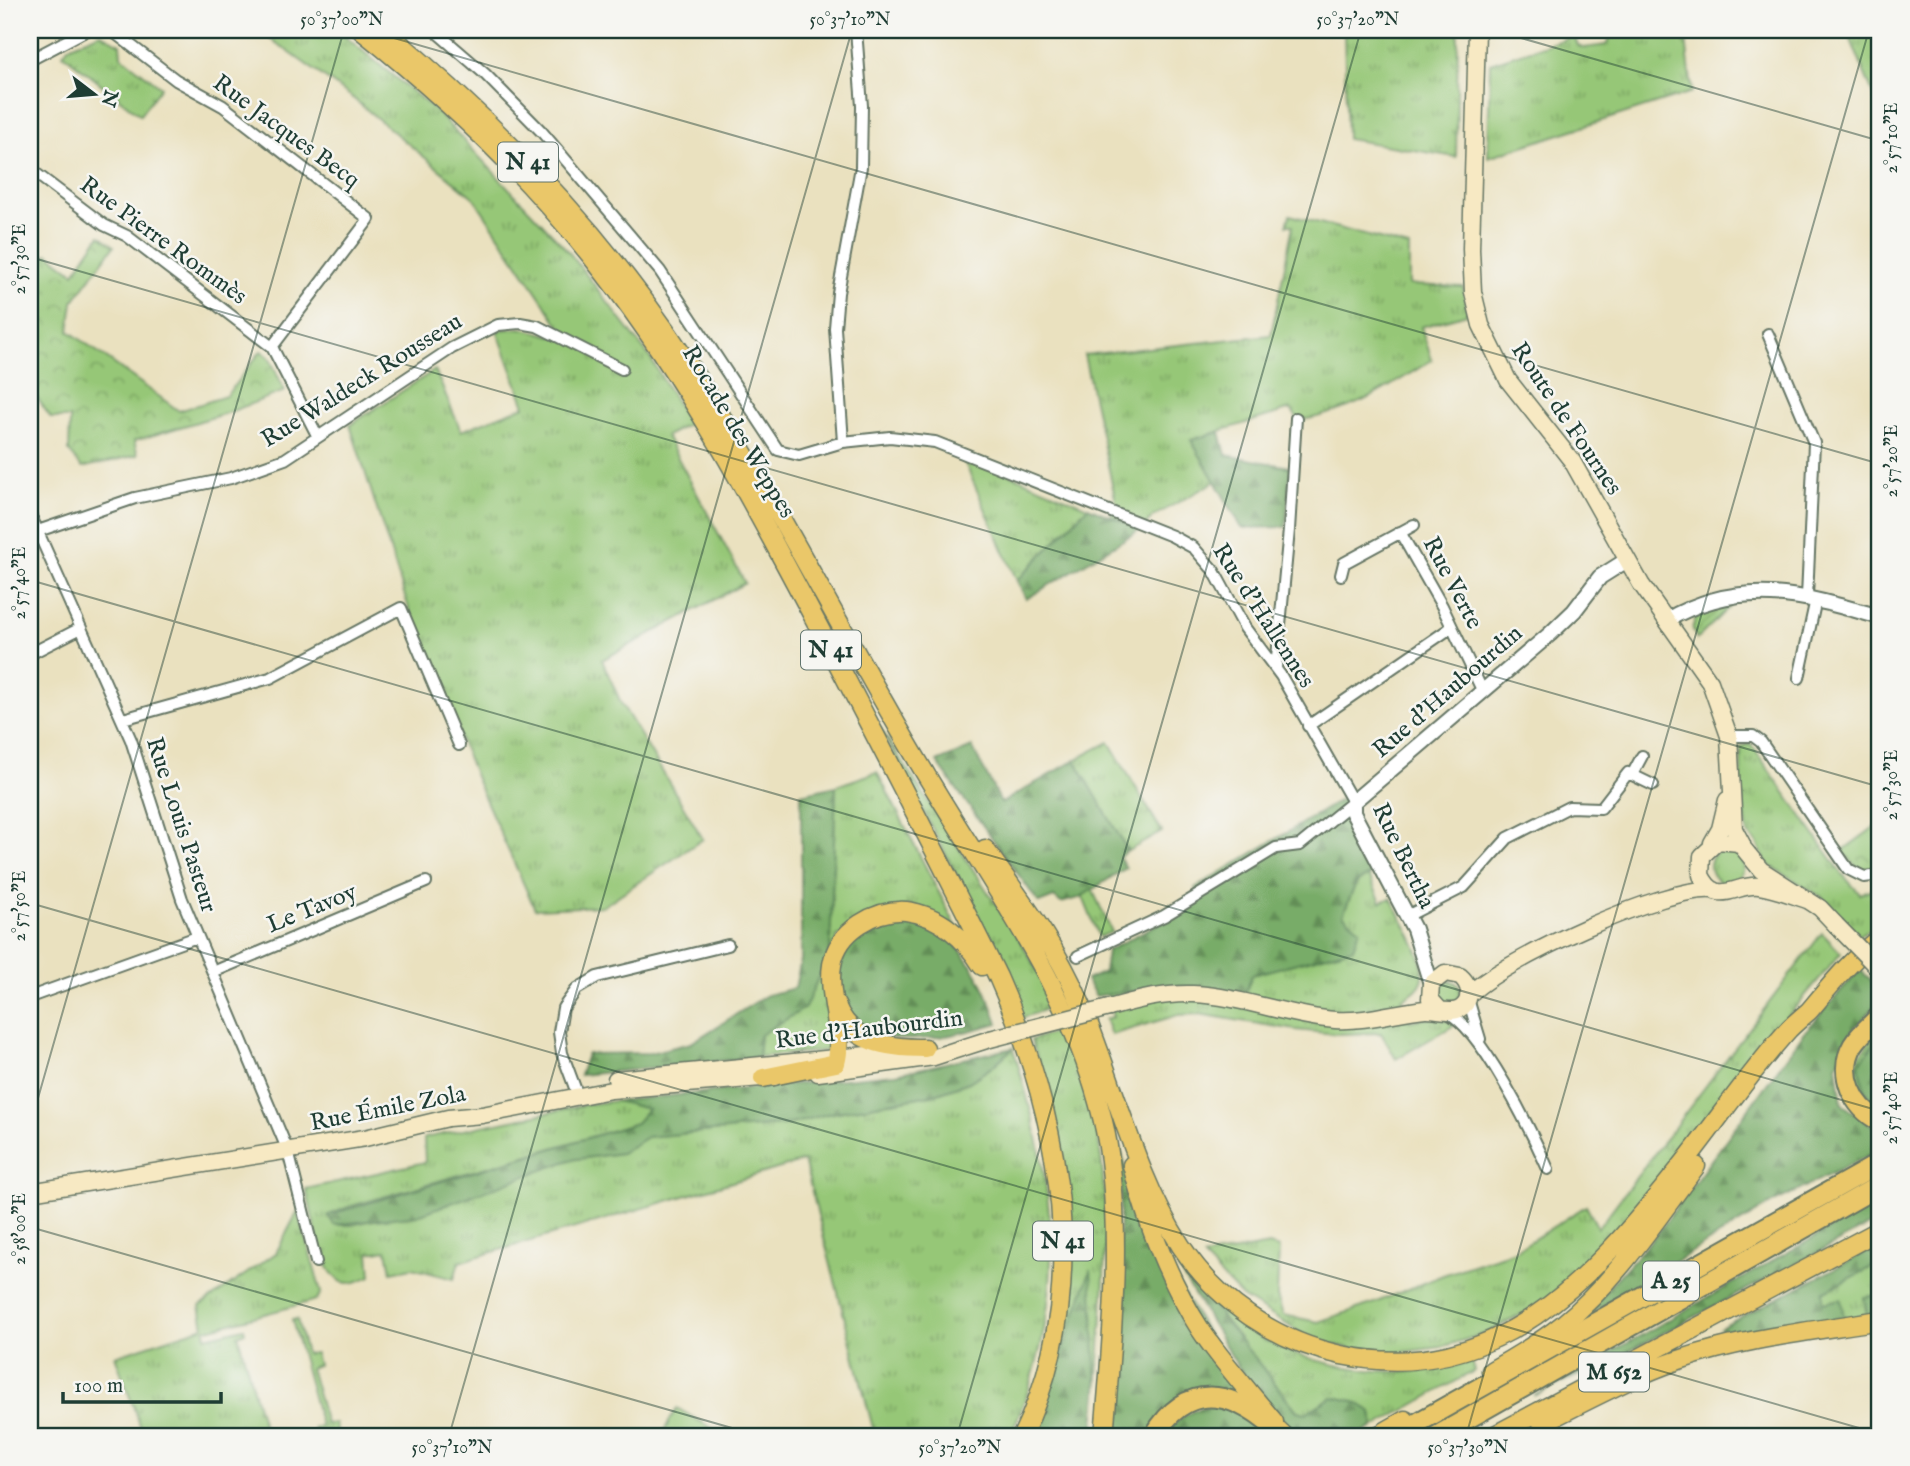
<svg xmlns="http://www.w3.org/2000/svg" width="1910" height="1466" viewBox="0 0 1910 1466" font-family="'IM FELL English',serif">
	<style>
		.grass { fill: url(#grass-tufts); stroke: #5a8256; stroke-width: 2 }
		.forest { fill: url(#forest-firs); stroke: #4c744e; stroke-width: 2 }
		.park { fill: url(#park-crowns); stroke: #5a8256; stroke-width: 2 }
		.garden { fill: url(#garden-furrows); stroke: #5a8256; stroke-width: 2 }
		.pitch { fill: #96c777; stroke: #5a8256; stroke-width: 2 }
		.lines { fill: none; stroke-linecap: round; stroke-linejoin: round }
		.minor-casing { stroke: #667665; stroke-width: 14 }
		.tertiary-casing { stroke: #667665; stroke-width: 18 }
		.secondary-casing { stroke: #667665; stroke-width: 19 }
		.trunk-casing { stroke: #667665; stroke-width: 21 }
		.motorway-casing { stroke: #667665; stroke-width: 23 }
		.minor { stroke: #fff; stroke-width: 10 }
		.tertiary { stroke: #fff; stroke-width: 14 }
		.secondary { stroke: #f7e9c3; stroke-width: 16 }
		.trunk { stroke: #eac769; stroke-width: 18 }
		.motorway { stroke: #eac769; stroke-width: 19 }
		.secondary-bridge-casing { stroke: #667665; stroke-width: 19; stroke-linecap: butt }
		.secondary-bridge { stroke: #f7e9c3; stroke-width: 16 }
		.ticks { fill: none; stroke: #1f3d34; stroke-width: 2; stroke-opacity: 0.45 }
		.labels { text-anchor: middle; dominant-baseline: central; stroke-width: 5; stroke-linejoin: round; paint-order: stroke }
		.shield { fill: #f6f6f2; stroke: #60746d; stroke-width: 2 }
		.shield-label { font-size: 23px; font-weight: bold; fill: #1f3d34 }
		.street-label { font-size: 24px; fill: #1f3d34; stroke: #f6f6f2 }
		.neatline { fill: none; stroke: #1f3d34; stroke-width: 2.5 }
		.ticks-label { font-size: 18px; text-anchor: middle; fill: #1f3d34 }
	</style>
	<defs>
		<pattern id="grass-tufts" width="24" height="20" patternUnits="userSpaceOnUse" patternTransform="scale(1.75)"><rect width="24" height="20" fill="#96c777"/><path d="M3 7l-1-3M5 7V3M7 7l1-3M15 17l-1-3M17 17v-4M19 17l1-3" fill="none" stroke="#7aa362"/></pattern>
		<pattern id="forest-firs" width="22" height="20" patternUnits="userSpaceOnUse" patternTransform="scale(1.75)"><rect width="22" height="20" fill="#78ac68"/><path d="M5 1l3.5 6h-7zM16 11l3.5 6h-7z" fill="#628d56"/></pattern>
		<pattern id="park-crowns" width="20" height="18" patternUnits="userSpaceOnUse" patternTransform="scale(1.75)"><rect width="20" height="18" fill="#96c777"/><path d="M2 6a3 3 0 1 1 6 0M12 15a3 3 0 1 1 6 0" fill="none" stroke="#7aa362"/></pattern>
		<pattern id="garden-furrows" width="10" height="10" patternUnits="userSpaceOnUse" patternTransform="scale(1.75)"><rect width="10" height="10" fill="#96c777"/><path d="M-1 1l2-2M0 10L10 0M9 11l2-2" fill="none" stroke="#7aa362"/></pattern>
	</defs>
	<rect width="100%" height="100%" fill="#f6f6f2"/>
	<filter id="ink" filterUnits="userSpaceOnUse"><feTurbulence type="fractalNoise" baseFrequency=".0143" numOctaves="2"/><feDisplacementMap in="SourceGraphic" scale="14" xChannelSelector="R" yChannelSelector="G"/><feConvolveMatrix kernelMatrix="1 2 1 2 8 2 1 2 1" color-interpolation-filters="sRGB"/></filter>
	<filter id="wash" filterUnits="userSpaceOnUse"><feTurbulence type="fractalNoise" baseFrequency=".00686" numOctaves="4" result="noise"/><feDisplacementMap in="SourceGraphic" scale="28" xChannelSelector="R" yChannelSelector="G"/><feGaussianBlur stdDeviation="1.57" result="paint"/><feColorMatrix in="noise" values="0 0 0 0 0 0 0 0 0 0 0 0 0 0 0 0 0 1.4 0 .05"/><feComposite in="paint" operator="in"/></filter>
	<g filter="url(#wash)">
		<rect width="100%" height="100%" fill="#eae1bf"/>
		<path class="grass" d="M258 30H337L436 111 568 251 649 356 689 424 666 436 745 583 602 660 621 703 703 839 603 906 535 909 476 779 410 612 350 425 435 370 461 431 525 406 497 330 521 328 553 336 560 327 474 198 349 95Z
			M1344 30H1458L1456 157 1347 139Z
			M1614 30H1685L1692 92 1488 157 1490 63 1574 36 1578 46 1584 48 1606 45Z
			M1847 30H1880V111Z
			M100 33 120 44 121 56 161 87 140 115 63 54 68 47Z
			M1290 215 1409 247V285L1463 287 1467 314 1421 327 1432 360C1382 391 1359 409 1299 421L1291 409 1191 440 1216 481 1154 516 1141 529 1111 516 1116 502 1084 355 1271 335 1293 225H1287Z
			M961 454 1088 507 1017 581Z
			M880 728 1022 944 1057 1005 1022 1018 992 943Z
			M1109 742 1162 832 1128 851 1075 760Z
			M1750 743 1843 875 1860 894 1880 885V923L1859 935 1822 897 1766 863 1757 843 1748 834 1741 788V747Z
			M877 772 956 926 909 905 837 937 831 1050 758 1057 760 1035 778 1023 830 951 836 786Z
			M1710 866a17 17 0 1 1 34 0a17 17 0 1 1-34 0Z
			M1368 874 1381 902 1391 898C1400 916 1429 962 1422 981 1419 990 1410 994 1402 999L1409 1021C1426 1018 1438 1016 1455 1023L1451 1027 1396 1059 1381 1033 1336 1034 1296 1030 1199 1014 1178 1015 1111 1035 1105 1019 1113 1017 1107 994 1177 986 1215 990 1252 975 1352 948 1342 915 1356 883Z
			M1092 889 1112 932 1099 937 1082 895Z
			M1822 933 1841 953 1756 1054 1664 1176 1606 1244 1546 1301 1487 1333 1441 1347 1379 1355 1311 1339 1242 1297 1203 1257 1269 1245 1279 1248 1277 1296 1283 1315 1318 1322 1372 1304 1443 1275 1515 1251 1586 1206 1598 1228Z
			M1438 992a11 11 0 1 1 22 0a11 11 0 1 1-22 0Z
			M1067 1029C1076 1061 1090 1093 1096 1126 1113 1213 1102 1304 1097 1392L1090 1271 1049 1396C1084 1271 1075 1161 1031 1040Z
			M1880 1031V1036L1868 1050 1871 1100 1880 1107V1112C1848 1084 1848 1060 1880 1031Z
			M1013 1048C1055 1186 1073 1298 1010 1436H875L804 1161 459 1262 454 1279 412 1268 391 1272 387 1250 369 1253 371 1276C361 1280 350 1286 340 1281 320 1270 312 1211 306 1189L425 1162 424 1138 590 1104 616 1101 649 1109 636 1123 611 1131 348 1207 329 1215 335 1225H352L451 1201 570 1160 621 1153 646 1137 791 1124 827 1114 935 1094 969 1082 992 1067Z
			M298 1211 321 1292 317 1300 205 1330 206 1337 244 1328 245 1332 238 1335 266 1436H144L115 1356 204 1327 200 1306 276 1253Z
			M1167 1241C1195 1266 1212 1301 1241 1325 1289 1362 1371 1377 1430 1370 1444 1369 1458 1364 1471 1361L1474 1371 1374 1427 1372 1412 1354 1401 1332 1397 1306 1413 1297 1411 1192 1280 1179 1259 1176 1265Z
			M1880 1263V1295L1864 1297 1867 1316 1844 1319 1823 1303V1292Z
			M297 1319 306 1354 315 1353 318 1365 310 1368 326 1424 335 1423 337 1436H311L315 1435 314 1428 321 1426 292 1320Z"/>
		<path class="forest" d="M1220 432 1226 455 1290 467 1286 527 1242 528 1191 440Z
			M1088 507 1141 529 1026 599 1017 581Z
			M972 747 1001 803 1075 760 1128 851 1119 857 1126 868 1079 898 1061 903 1054 897 1039 903 937 762Z
			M836 786 830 951 805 1008 760 1035 758 1057 580 1075 587 1054 650 1053 691 1043 767 995 795 988 801 960V794Z
			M1344 798 1378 870 1356 883 1343 915 1360 929 1353 948 1252 975 1244 997 1177 986 1096 996 1086 980 1104 972 1107 951 1202 900 1195 888Z
			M887 922C896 922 906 921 914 922 959 928 986 986 998 1023 963 1033 924 1044 886 1037 838 1028 821 963 863 933 869 929 879 926 887 922Z
			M1860 970 1880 988V1002L1854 1028 1837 1065 1842 1104 1880 1131V1150L1774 1202 1578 1321 1657 1234 1804 1033Z
			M1880 1036V1107C1865 1095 1862 1083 1859 1064Z
			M1013 1048 992 1067 969 1082 935 1094 827 1114 791 1124 647 1137 621 1153 570 1160 418 1215 334 1225 328 1215 611 1131 636 1123 648 1109 616 1101 896 1074Z
			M1115 1132 1143 1224 1243 1395 1214 1390 1147 1436H1112L1121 1188Z
			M1880 1200V1220L1625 1353 1534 1396Z
			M1880 1245V1263L1823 1292V1303L1841 1299 1844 1319 1729 1339 1720 1328Z
			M1179 1259 1192 1280 1297 1411 1306 1413 1332 1397 1354 1401 1372 1412 1374 1427 1357 1436H1297L1240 1370 1176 1265Z
			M1091 1269 1097 1392 1093 1436H1033Z
			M1880 1295V1313L1867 1316 1864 1297Z
			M1227 1405 1275 1436H1166C1181 1412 1199 1406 1227 1405Z"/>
		<path class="park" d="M100 235 114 246 73 302 69 331 179 411 226 396 261 351 269 357 285 391 227 413 134 441 138 455 82 468 69 451 70 418H51L35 395 30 394V262L49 254 74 273Z
			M1880 823V868L1861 872 1842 851Z"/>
		<path class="garden" d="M1729 607 1697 639 1692 629 1697 613 1704 609Z"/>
		<path class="pitch" d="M677 1408 725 1436H661Z"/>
	</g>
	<g filter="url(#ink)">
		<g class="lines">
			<defs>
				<path id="minor" d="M111 30 176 80 223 106 369 219 272 347
					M434 30 485 74 542 132 660 271 778 450 799 455 843 442 890 437 935 442 1172 536 1194 548 1214 571 1245 628 1281 676 1353 802 1300 845 1276 848 1164 916 1078 956
					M30 60 87 30
					M30 169 104 225 127 236 272 347 318 437
					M1768 334 1814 443 1807 597
					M843 442 835 328 838 293 861 167 862 106 856 30
					M30 514 131 740 182 899 288 1151 316 1262
					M38 531 135 498 231 478 285 459 452 348 498 325 520 323 537 326 622 369
					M1400 532 1442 606 1483 692
					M1341 575 1344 563 1414 525
					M30 654 81 628
					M1276 668 1289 530 1296 418
					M1799 678 1816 599
					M123 719 270 678 401 608 459 745
					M1308 726 1452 627
					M1729 736H1753L1761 742 1848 869 1864 877 1880 875
					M1633 773 1642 756
					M1407 916 1464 887 1508 838 1569 807 1601 808 1628 773 1653 785
					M213 972 426 882
					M30 997 197 937
					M1468 999 1480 1039
					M1446 1012C1481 1027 1532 1133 1548 1169
					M578 1096 562 1053 559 1032 563 1008 577 989 597 977 728 945"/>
				<path id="tertiary" d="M1667 620C1741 577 1803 595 1880 617
					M1431 984 1414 929 1353 813V802L1550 634 1574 611 1600 577 1627 560"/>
				<path id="secondary" d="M1477 30 1471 249 1473 292 1481 325 1508 380 1572 461 1641 584 1710 682 1729 736 1734 829 1742 844
					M1712 843 1720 829 1727 800
					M1807 900C1791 895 1775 888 1759 886 1736 883 1717 908 1701 875L1702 856 1718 841 1739 843 1761 870 1820 908 1836 925
					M1468 996C1498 962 1669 884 1714 890
					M1109 1008C1137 1000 1163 993 1193 994 1241 996 1287 1016 1335 1020 1366 1022 1395 1012 1425 1009 1440 1008 1460 1019 1468 999 1471 990 1467 982 1460 976L1445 973 1431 984 1430 999 1440 1010
					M818 1073 934 1057 990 1039
					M616 1079 908 1051
					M30 1192 365 1138 448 1118 482 1115 611 1090 774 1077"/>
				<path id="trunk" d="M361 30C450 101 533 180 602 270 691 384 757 510 824 637 883 750 942 863 998 977 1061 1119 1093 1291 1022 1436
					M384 30C498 125 601 232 683 356 770 488 841 632 922 768 989 882 1070 986 1102 1117 1125 1208 1112 1341 1104 1436
					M985 849C1019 897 1056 945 1079 1000 1114 1080 1133 1172 1181 1246 1218 1302 1275 1341 1341 1355 1497 1387 1591 1279 1679 1169 1716 1123 1749 1073 1789 1029 1795 1023 1802 1017 1809 1011 1831 985 1852 958 1880 938
					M836 1005C851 1044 889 1048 925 1048
					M763 1078 836 1063C849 1018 804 961 860 924 874 915 890 910 906 911 939 915 966 939 982 966
					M1132 1165C1147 1223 1167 1278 1200 1329 1222 1362 1249 1391 1274 1422
					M1491 1371C1515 1357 1540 1343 1562 1325 1616 1281 1655 1221 1696 1166
					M1542 1423C1587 1401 1632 1376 1679 1360 1744 1338 1813 1331 1880 1320
					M1377 1436 1405 1420
					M1493 1436 1880 1230"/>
				<path id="motorway" d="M1880 1016C1871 1025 1860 1034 1853 1045 1837 1073 1853 1108 1880 1121
					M1154 1436C1191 1374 1241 1395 1283 1436
					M1394 1436 1880 1163
					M1437 1436 1880 1185"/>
			</defs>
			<use href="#minor" class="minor-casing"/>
			<use href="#tertiary" class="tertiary-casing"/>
			<use href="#secondary" class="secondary-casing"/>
			<use href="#trunk" class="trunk-casing"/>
			<use href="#motorway" class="motorway-casing"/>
			<use href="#minor" class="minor"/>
			<use href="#tertiary" class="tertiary"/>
			<use href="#secondary" class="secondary"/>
			<use href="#trunk" class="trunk"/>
			<use href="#motorway" class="motorway"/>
			<defs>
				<path id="secondary-bridge" d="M1836 925 1880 970
					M990 1039 1109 1008"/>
			</defs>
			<use href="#secondary-bridge" class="secondary-bridge-casing"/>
			<use href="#secondary-bridge" class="secondary-bridge"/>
		</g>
	</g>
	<path class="ticks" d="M366 30 1880 464M1493 30 1880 141M30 257 1880 787M30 580 1880 1111M30 903 1880 1434M30 1126 344 30M30 1227 760 1436M449 1436 852 30M957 1436 1361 30M1466 1436 1869 30"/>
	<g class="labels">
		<g class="shield">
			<rect x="498" y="142.5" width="60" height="39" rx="5"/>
			<rect x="801" y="630.5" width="60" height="39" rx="5"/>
			<rect x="1033" y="1221.5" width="60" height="39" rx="5"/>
			<rect x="1643" y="1261.5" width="56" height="39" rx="5"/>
			<rect x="1579" y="1352.5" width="70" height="39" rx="5"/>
		</g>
		<g class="shield-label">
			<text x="528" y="162">N 41</text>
			<text x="831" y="650">N 41</text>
			<text x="1063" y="1241">N 41</text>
			<text x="1671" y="1281">A 25</text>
			<text x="1614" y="1372">M 652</text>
		</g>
		<g class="street-label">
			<text transform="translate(286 132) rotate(36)">Rue Jacques Becq</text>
			<text transform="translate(163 241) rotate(36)">Rue Pierre Rommès</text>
			<text transform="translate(362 381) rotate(-32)">Rue Waldeck Rousseau</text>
			<text transform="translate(1566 419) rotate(56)">Route de Fournes</text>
			<text transform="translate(738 432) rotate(59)">Rocade des Weppes</text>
			<text transform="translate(1452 583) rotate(62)">Rue Verte</text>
			<text transform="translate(1263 616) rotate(57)">Rue d'Hallennes</text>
			<text transform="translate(1448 692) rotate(-41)">Rue d'Haubourdin</text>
			<text transform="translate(181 825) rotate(72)">Rue Louis Pasteur</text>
			<text transform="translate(1403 856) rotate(64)">Rue Bertha</text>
			<text transform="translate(312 909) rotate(-22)">Le Tavoy</text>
			<text transform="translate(869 1030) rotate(-7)">Rue d'Haubourdin</text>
			<text transform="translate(388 1109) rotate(-11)">Rue Émile Zola</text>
		</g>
	</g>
	<rect width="1910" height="1466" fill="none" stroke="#f6f6f2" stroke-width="77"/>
	<g transform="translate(94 94) rotate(106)" stroke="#f6f6f2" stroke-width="5" paint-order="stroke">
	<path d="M0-5L12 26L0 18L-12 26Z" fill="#1f3d34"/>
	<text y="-10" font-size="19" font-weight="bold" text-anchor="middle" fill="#1f3d34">N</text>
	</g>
	<path d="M63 1392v10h158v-10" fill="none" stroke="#1f3d34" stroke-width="3.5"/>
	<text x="74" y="1392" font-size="21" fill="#1f3d34" stroke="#f6f6f2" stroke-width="5" paint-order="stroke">100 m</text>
	<rect x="38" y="38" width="1833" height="1390" class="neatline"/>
	<g class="ticks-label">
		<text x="342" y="25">50°37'00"N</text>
		<text x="850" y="25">50°37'10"N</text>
		<text x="1358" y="25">50°37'20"N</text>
		<text transform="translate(1891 138) rotate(-90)" y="6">2°57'10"E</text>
		<text transform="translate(19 259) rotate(-90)" y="6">2°57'30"E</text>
		<text transform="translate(1891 461) rotate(-90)" y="6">2°57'20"E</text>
		<text transform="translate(19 583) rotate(-90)" y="6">2°57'40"E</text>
		<text transform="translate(1891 785) rotate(-90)" y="6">2°57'30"E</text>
		<text transform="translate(19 906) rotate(-90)" y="6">2°57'50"E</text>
		<text transform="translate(1891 1108) rotate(-90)" y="6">2°57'40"E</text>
		<text transform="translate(19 1229) rotate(-90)" y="6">2°58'00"E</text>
		<text x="452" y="1453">50°37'10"N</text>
		<text x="960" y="1453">50°37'20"N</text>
		<text x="1468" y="1453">50°37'30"N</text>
	</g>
</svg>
